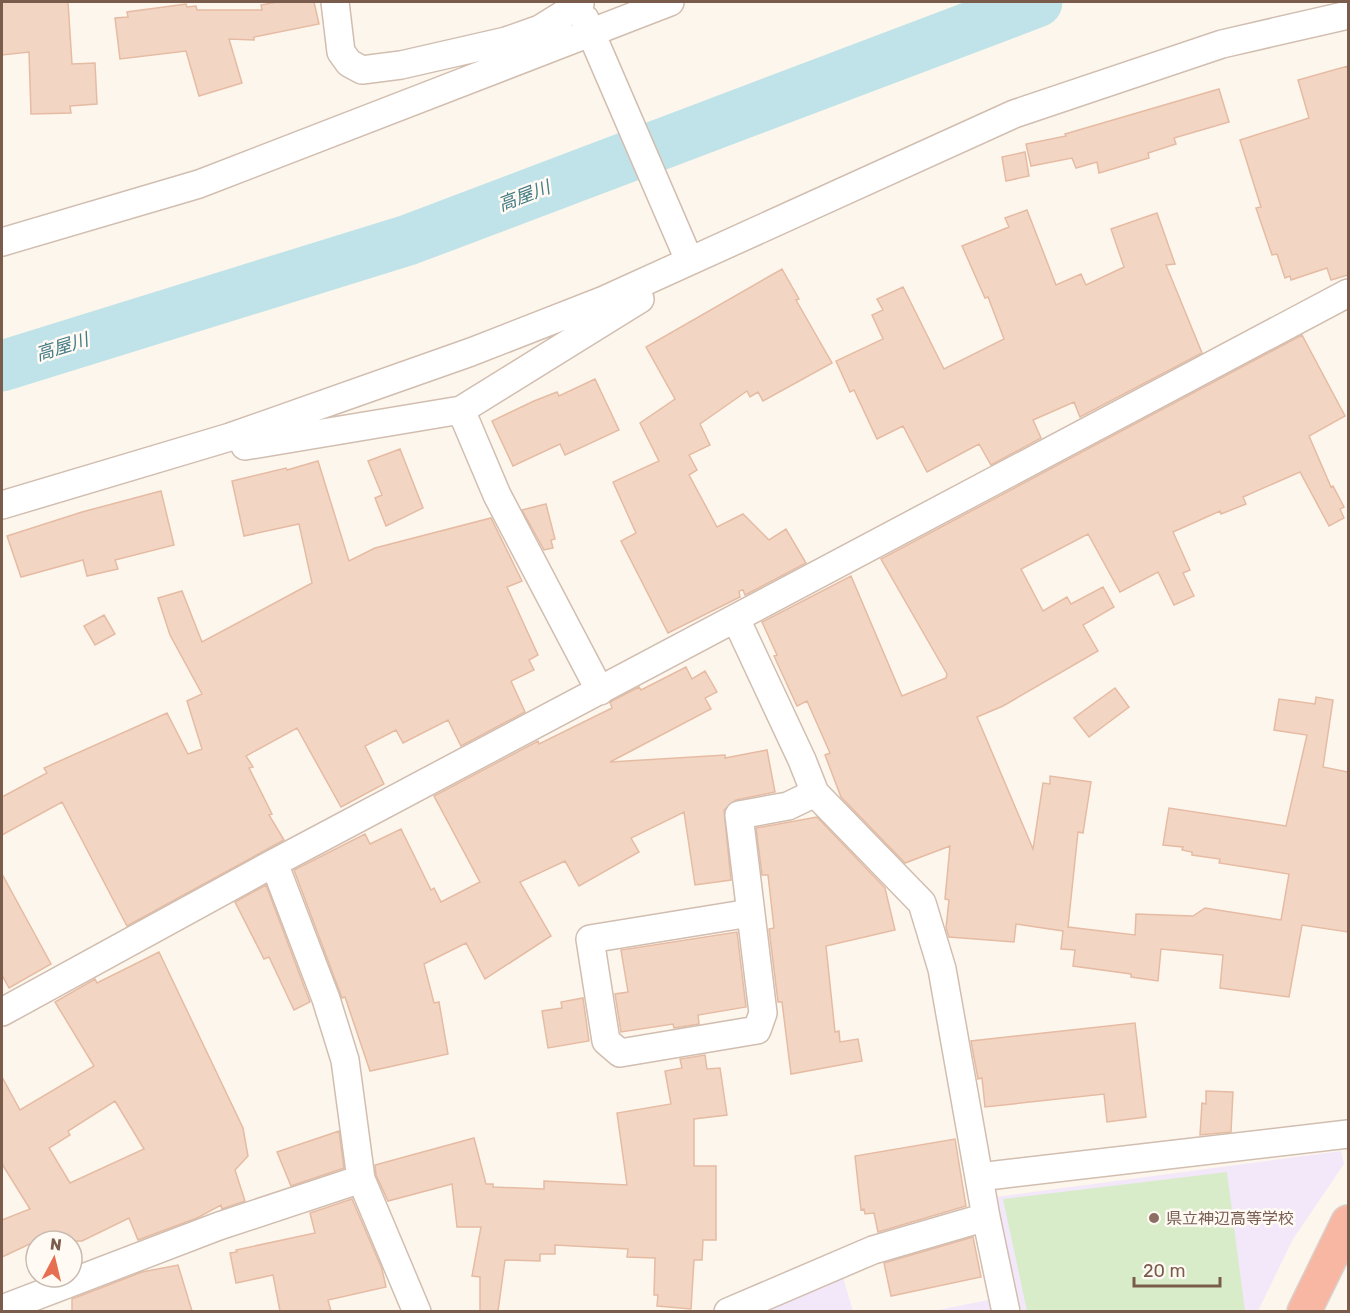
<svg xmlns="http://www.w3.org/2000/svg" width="1350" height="1313" viewBox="0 0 1350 1313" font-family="Rubik,'Noto Sans JP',sans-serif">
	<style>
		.education { fill: #f3e8fa }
		.green { fill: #d8ecc9 }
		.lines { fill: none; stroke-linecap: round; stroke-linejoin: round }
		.river { stroke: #bfe3e8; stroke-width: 51 }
		.building { fill: #f3d5c3; stroke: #e6bba3; stroke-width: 1.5; fill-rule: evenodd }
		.minor-casing { stroke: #d1beb0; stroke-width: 30 }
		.highway-casing { stroke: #dad1cd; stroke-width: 36 }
		.minor { stroke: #fff; stroke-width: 27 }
		.highway { stroke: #f7b7a3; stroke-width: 33 }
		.education-dot { fill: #8d6e63; stroke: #fffaf3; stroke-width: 2 }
		.labels { text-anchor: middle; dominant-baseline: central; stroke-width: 5; stroke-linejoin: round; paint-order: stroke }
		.education-label { font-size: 16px; fill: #785e54; stroke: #fffaf3; text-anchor: start }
		.water-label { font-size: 18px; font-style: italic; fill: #437c86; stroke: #fffaf3 }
	</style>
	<rect width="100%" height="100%" fill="#fdf6ec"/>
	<path class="education" d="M1341 1151 1344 1164 1293 1239 1258 1311H1021L996 1197Z
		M841 1271 853 1311 751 1312Z
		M993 1299 996 1312H928Z"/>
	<path class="green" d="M1227 1172 1245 1311H1027L1003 1199Z"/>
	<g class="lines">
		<path class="river" d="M2 366 408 240 1037 2"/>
	</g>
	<path class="building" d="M2 2H68L72 64 95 63 97 104 70 106 71 113 31 114 29 52 2 55Z
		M277 2H314L319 24 254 37V40L229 39 242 83 199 96 186 51 120 59 115 18 128 17 127 12 186 4 187 7 196 6 197 10H262L261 5Z
		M1348 66V275L1331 280 1327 268 1291 280 1290 276 1285 278 1277 254 1272 255 1256 208 1261 207 1240 140 1309 118 1298 80Z
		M1219 89 1229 122 1174 138 1176 144 1148 153 1149 158 1099 173 1097 162 1076 168 1072 158 1031 166 1026 144 1066 136 1065 134Z
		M1025 152 1029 176 1006 181 1002 157Z
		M1027 210 1056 285 1081 274 1086 285 1124 267 1111 229 1157 213 1175 264 1166 265 1202 353 1080 417 1074 402 1033 420 1041 438 991 465 979 444 927 472 903 426 877 439 854 390 850 392 836 361 883 339 872 315 883 310 877 299 903 287 944 369 1004 339 988 297 985 298 962 246 1009 227 1005 218Z
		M782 269 799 299 796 300 832 363 763 401 758 392 750 397 747 391 700 424 710 445 689 455 697 470 689 475 717 527 743 514 769 540 786 529 806 563 749 593 745 595 743 590 739 591 740 597 668 633 621 541 636 533 613 482 659 461 640 423 675 399 646 347Z
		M1302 335 1345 416 1309 436 1331 487 1333 486 1344 507 1340 509 1344 518 1329 526 1300 472 1243 497 1246 504 1221 514 1220 511 1173 532 1190 570 1183 573 1194 596 1174 605 1158 572 1120 592 1088 534 1021 569 1043 611 1067 597 1071 604 1103 587 1114 607 1083 625 1098 651 1003 706 977 717 1033 849 1043 783 1050 784V776L1091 782 1083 833 1078 832 1068 927 1135 935 1136 914 1193 916 1205 908 1281 920 1289 874 1219 863 1220 859 1192 855V852L1182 850 1183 847 1163 845 1169 808 1286 826 1307 735 1274 730 1279 699 1315 704 1316 697 1333 700 1323 767 1348 772V932L1302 925 1289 997 1220 988 1223 955 1161 949 1158 981 1131 977V974L1073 966 1075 950 1061 949 1063 931 1016 924 1014 942 949 937 946 928 949 900 945 899 950 846 905 863 841 797 825 755 830 753 807 701 797 706 774 656 777 655 762 622 851 576 902 696 946 678 947 674 881 559Z
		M595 379 619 430 565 455 560 444 513 466 492 421 534 401 557 392 559 396Z
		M400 449 423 508 386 526 375 498 382 495 368 461Z
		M318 461 349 561 375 548 491 518 522 581 507 587 538 655 529 660 534 670 511 681 525 712 461 746 448 720 403 743 396 730 365 746 384 784 341 807 297 728 246 756 253 767 249 768 272 814 269 815 284 840 127 926 62 802 2 835V797L47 773 44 768 167 713 188 754 202 749 187 701 202 694 170 635 158 598 182 591 202 642 312 583 299 524 244 536 232 481 286 468 287 470Z
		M161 491 174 545 115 560 118 569 87 576 83 560 21 577 7 536 82 512Z
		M546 504 555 539 551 540 553 548 544 550 522 510Z
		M104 615 115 634 95 645 84 626Z
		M686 667 692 679 705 671 717 692 705 698 711 709 610 762 725 755V758L767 750 775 792 736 800 724 810 731 880 695 885 684 812 631 838 639 852 579 886 565 861 520 882 551 936 485 979 466 943 424 964 434 1003 439 1002 448 1054 370 1071 345 997 342 998 294 870 365 834 370 844 401 829 431 890 434 888 441 902 480 882 434 796 538 741 539 744 612 708 610 702 639 687 641 690Z
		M1115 688 1129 707 1089 737 1074 718Z
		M817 817 885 888 895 930 826 946 835 1032 839 1031 840 1042 858 1039 862 1061 791 1074 782 1002H778L769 929 774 928 768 875H762L756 828Z
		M2 874 51 964 9 988 2 975Z
		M266 885 310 1002 294 1010 269 957 264 959 235 902Z
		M737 932 746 1007 698 1015 699 1024 674 1028 673 1024 621 1032 615 994 628 992 621 950Z
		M159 952 243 1128 248 1156 235 1170 245 1201 222 1209 221 1205 197 1218 138 1240 129 1218 82 1241H36L2 1257V1220L30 1209 2 1164V1077L20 1110 94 1066 55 1002 95 979 97 983ZM115 1101 144 1149 70 1183 49 1148 70 1135 68 1131Z
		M583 998 589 1041 548 1048 542 1011 562 1008 561 1002Z
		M1135 1023 1146 1117 1107 1122 1104 1094 985 1107 982 1078 978 1079 971 1041Z
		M705 1055 707 1069 720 1068 727 1115 694 1119V1166H716V1240H703L702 1260H694L691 1309 657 1306 658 1295H654L655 1258 627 1257 628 1249 555 1245V1254H540V1261L505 1260 498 1311H480V1277L472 1276 481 1227H457L452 1184 388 1201 376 1175 375 1165 474 1138 486 1184H493V1187L544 1189V1181L627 1185 617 1113 671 1104 665 1071 682 1068 680 1059Z
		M1206 1091 1233 1092 1231 1132 1200 1135 1202 1103 1206 1104Z
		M339 1131 344 1168 291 1186 277 1152Z
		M955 1139 966 1206 878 1232 874 1213 865 1214 864 1209 861 1210 855 1156Z
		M352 1199 382 1269 386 1287 328 1300 331 1311H280L273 1275 236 1283 230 1253 237 1252 236 1250 315 1233 310 1213Z
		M973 1237 981 1277 891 1296 884 1263Z
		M178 1265 192 1311H72V1299L142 1272Z"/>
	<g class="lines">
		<defs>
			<path id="minor" d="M335 2 341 52 349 63 362 70 401 65 506 41 540 29 580 4
				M585 19 689 260
				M2 242 199 184 670 2
				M461 410 497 495 600 691
				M245 446 461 410 640 299
				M2 505 230 437 471 352 604 300 1014 114 1222 44 1348 15
				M736 619 802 760 815 793 922 903 942 969 986 1217 1006 1312
				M274 863 326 999 345 1060 361 1179 417 1312
				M750 913 590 939 606 1041 620 1053 757 1030 763 1013 739 815 788 806 815 793
				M2 1012 274 863 1348 293
				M979 1177 1348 1134
				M2 1309 219 1226 361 1179
				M728 1312 873 1250 986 1217"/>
			<path id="highway" d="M1304 1312 1348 1222"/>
		</defs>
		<use href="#minor" class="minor-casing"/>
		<use href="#highway" class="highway-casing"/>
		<use href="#minor" class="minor"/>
		<use href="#highway" class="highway"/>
	</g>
	<circle class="education-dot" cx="1154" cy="1218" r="6"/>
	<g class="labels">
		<g class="education-label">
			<text x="1166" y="1218">県立神辺高等学校</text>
		</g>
		<g class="water-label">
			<text transform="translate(524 196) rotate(-21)">高屋川</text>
			<text transform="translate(62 347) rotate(-17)">高屋川</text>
		</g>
	</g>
	<rect width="1350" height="1313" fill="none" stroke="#7a5c4d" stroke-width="6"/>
	<g transform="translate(54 1259) rotate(7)"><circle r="28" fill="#fffaf3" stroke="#cabbb1" stroke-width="1.5"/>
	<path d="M0-4.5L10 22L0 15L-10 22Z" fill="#e76f51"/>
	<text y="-9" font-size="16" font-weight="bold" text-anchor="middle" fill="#7a5c4d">N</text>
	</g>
	<path d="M1134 1277v9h86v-9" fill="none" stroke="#7a5c4d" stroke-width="3"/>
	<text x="1143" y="1277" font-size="18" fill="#7a5c4d" stroke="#fffaf3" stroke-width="4.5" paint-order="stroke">20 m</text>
</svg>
